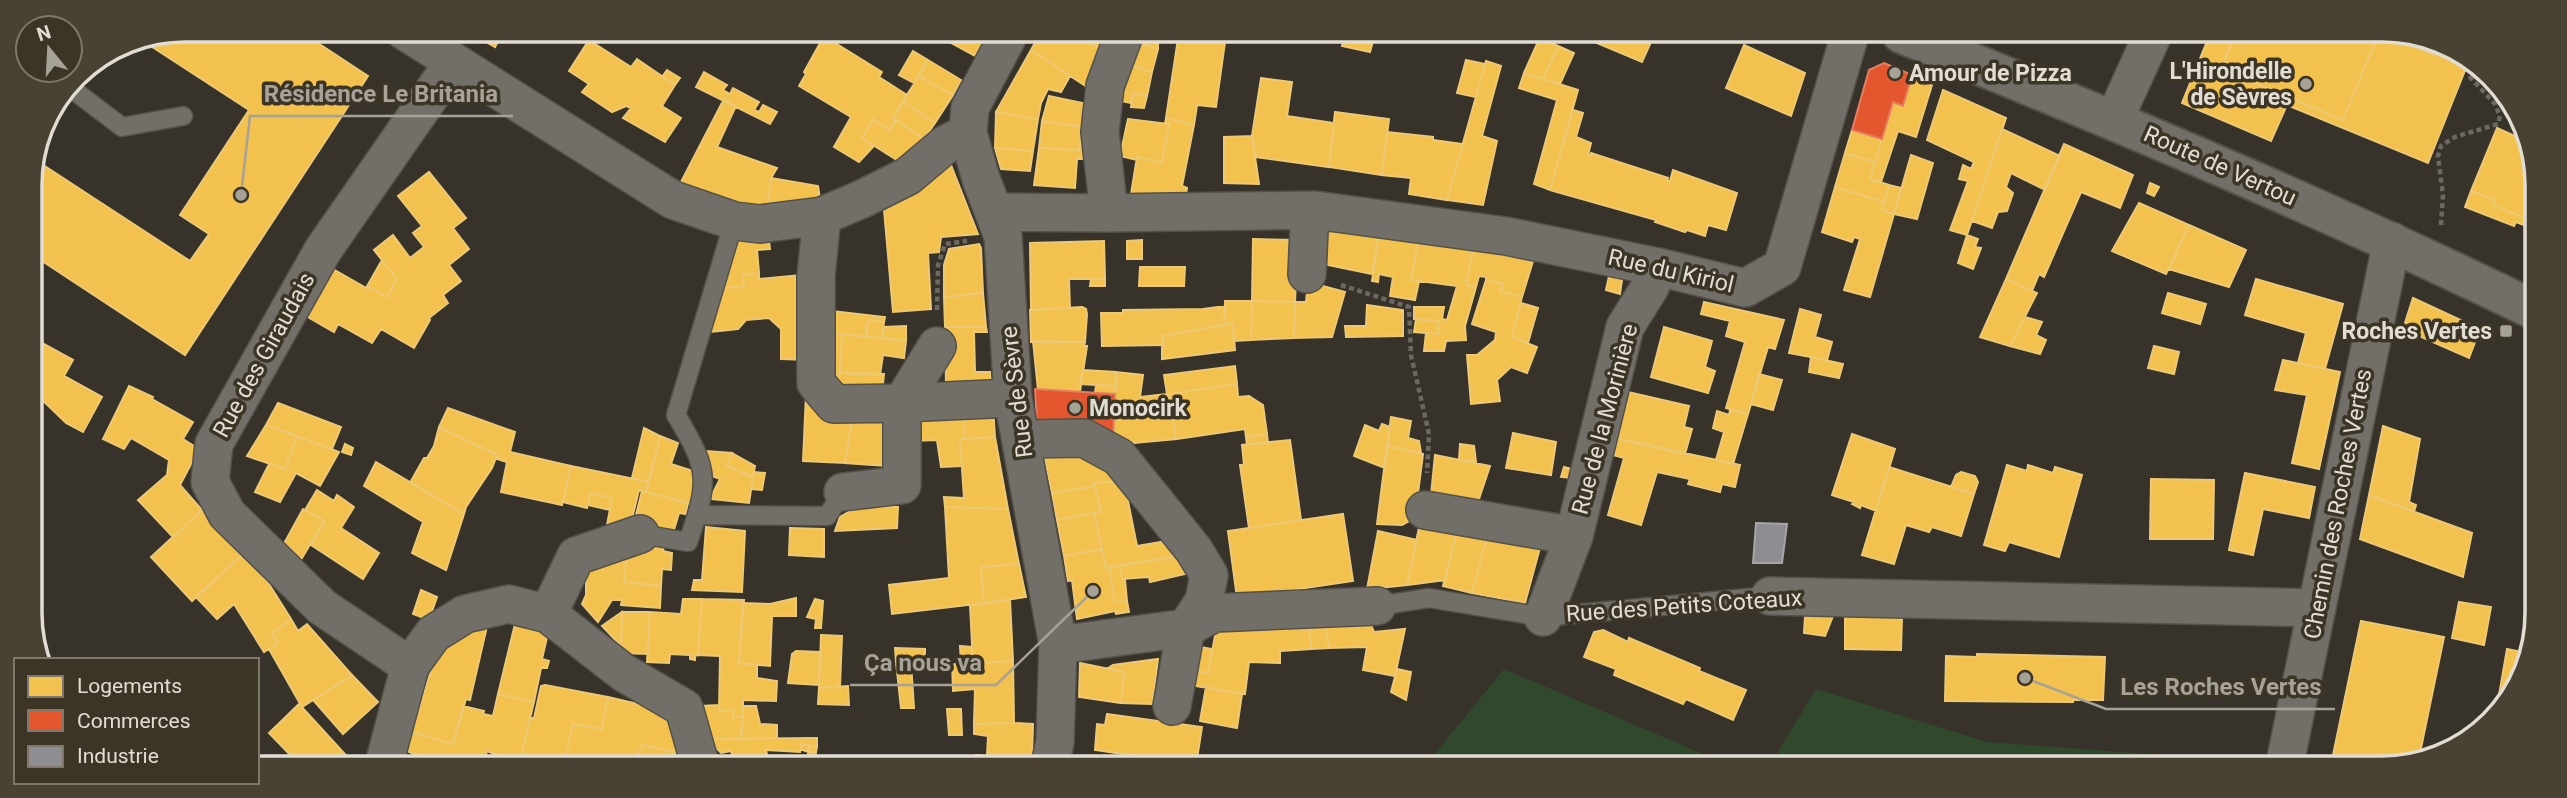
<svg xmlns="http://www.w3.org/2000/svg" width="2567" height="798" viewBox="0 0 2567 798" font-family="Roboto,sans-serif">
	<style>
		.green { fill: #30492c }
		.homes { fill: #f2c14e; stroke: #edc976; stroke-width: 2 }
		.shops { fill: #e4572e; stroke: #e37f60; stroke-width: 2 }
		.industry { fill: #8d8d92; stroke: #a6a5a6; stroke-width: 2 }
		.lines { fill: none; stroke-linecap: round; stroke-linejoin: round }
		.service-casing { stroke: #545149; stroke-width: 21 }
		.minor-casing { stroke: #545149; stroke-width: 40 }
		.secondary-casing { stroke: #545149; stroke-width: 42 }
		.path { stroke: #6c6962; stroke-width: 4.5; stroke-dasharray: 5 3.5; stroke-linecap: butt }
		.service { stroke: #726f69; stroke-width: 18 }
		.minor { stroke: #726f69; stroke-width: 37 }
		.secondary { stroke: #726f69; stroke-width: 38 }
		.poi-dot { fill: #a6a298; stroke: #3c3525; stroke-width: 2.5 }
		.labels { text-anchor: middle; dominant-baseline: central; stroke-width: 7; stroke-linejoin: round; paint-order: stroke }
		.poi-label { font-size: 23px; font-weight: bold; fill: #e1ddd3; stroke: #3c3525; text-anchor: end }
		.street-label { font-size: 23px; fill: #e1ddd3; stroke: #3c3525 }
		.rim { fill: none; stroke: #e1ddd3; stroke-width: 3.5 }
		.leader { fill: none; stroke: #a6a298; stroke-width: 2.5 }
		.callout-dot { fill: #a6a298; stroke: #3c3525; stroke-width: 2.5 }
		.callout-label { font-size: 24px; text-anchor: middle; font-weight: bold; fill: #a6a298; stroke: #3c3525; stroke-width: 7; stroke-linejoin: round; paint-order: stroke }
	</style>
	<rect width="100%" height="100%" fill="#37332a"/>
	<path class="green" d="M1504 669 1731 766V767L1425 766Z
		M1816 689 1987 742 2255 762 2254 768 1769 767Z"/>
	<path class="homes" d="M185 30H298L368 76 185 355 30 253V175L34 159 190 261 209 234 180 215 249 110 140 39Z
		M466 30H504L495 47Z
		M944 32H989L975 56 946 40Z
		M1041 32H1072L1108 54 1093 91 1031 50Z
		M1072 32H1116L1108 54Z
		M1131 32H1158V49L1127 40Z
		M1179 32 1226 35 1216 107 1197 105 1194 125 1166 118Z
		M1587 33H1655L1642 62 1585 38Z
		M2210 34 2235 35 2221 69 2290 98 2271 141 2182 103Z
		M2235 35H2378L2343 120 2221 69Z
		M2378 35H2385L2434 55 2438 45 2468 63 2428 163 2287 105 2290 98 2343 120Z
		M2385 35H2422L2438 45 2434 55Z
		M824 36 882 72 879 77 907 95 893 118 896 120 889 130 873 119 862 138 874 146 859 162 834 147 851 117 799 86 806 74 804 72Z
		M1344 36 1373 41 1370 52 1342 46Z
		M1540 37 1558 46 1543 79 1524 73Z
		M589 40 631 67 637 59 675 85 662 106 681 118 665 142 623 118 631 108 626 106 612 112 582 92 589 84 569 71Z
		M1127 40 1158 49 1152 72 1121 63Z
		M1744 45 1805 73 1791 116 1726 88Z
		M1558 46 1574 53 1560 84 1543 79Z
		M1031 50 1070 76 1061 92 1048 89 1041 103 1038 119 996 112Z
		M913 51 928 60 914 83 899 75Z
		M928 60 961 80 953 95 919 76Z
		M1466 60 1485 64 1476 97 1457 93Z
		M1486 61 1501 66 1482 136 1497 141 1483 205 1447 200Z
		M1121 63 1152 72 1147 96 1133 93 1131 103 1112 99Z
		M667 70 680 78 675 85 662 77Z
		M704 72 727 85 723 90 730 94 733 88 759 102 754 110 759 112 763 105 777 112 770 124 696 87Z
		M1524 73 1578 90 1550 190 1534 184 1557 100 1519 88Z
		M1912 75 1932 85 1916 137 1898 131 1881 182 1870 179 1893 102 1903 106Z
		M919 76 953 95 935 123 903 101Z
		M1261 78 1292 82 1287 116 1334 123 1329 167 1256 157 1252 136Z
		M1943 90 2006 118 1967 235 1950 230 1968 181 1959 179 1963 165 1971 169 1974 162 1927 140Z
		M1133 93 1147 96 1144 108 1131 107Z
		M1049 96 1087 104 1083 127 1042 121Z
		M724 99 736 106 717 147 777 168 771 178 767 212 679 186Z
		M903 101 935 123 924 139 893 118Z
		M1573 110 1583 113 1576 137 1591 143 1588 155 1590 156 1591 153 1668 178 1667 181H1670L1673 170 1737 193 1726 230 1708 225 1705 236 1687 230 1685 232 1655 222 1656 220 1550 190Z
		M996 112 1038 119 1033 151 995 148Z
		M1335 112 1389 119 1382 175 1329 167Z
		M1166 118 1194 125 1182 186 1187 188 1186 195 1131 194 1137 157 1162 163 1169 124H1165Z
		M873 119 889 130 896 120 924 139 906 166 862 138Z
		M1128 119 1169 124 1162 163 1137 157V160L1120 156Z
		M1042 121 1083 127 1079 150 1039 148Z
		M2497 128 2517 137 2521 128 2534 155V222L2493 205 2495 200 2471 191Z
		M2002 129 2060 156 2045 190 2011 173 2006 187 2013 193 2007 211 1998 212 1992 228 1972 221Z
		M1852 130 1882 139 1875 162 1845 153Z
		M1387 132 1433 137V140L1463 144 1447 200 1409 194 1411 178 1382 175Z
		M1252 136 1259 184 1224 183V137Z
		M1080 143 1091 146 1092 159H1077L1075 188 1034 185 1039 148 1079 150Z
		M2064 144 2133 175 2120 208 2081 192 2044 277 2039 274 2032 291 2006 279Z
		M995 148 1033 151 1030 171 1001 169Z
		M1845 153 1875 162 1870 179 1889 185 1884 202 1835 187Z
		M1911 155 1933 163 1917 219 1894 214Z
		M951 165 978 234 941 237 939 252 928 253 931 309 893 312 883 198Z
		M429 172 466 218 453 228 469 249 449 265 461 281 443 295 448 303 429 318 430 320 414 348 381 329 372 343 338 324 334 332 299 312 326 265 368 289 369 287 387 297 397 279 374 250 393 235 410 258 424 247 413 233 422 226 398 196Z
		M771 178 818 186 821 205 767 212Z
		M2150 183 2159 187 2154 196 2147 193Z
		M1889 185 1901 188 1894 214 1882 210Z
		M1835 187 1884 202 1882 210 1894 214 1870 297 1844 290 1860 239 1854 237 1852 242 1822 232Z
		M2471 191 2495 200 2493 205 2534 222V229L2516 222 2514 226 2465 207Z
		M2139 203 2189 225 2166 274 2112 251Z
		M2189 225 2246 250 2229 287 2169 269Z
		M1322 229 1379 235 1372 274 1318 263Z
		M768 232 770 249 757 250 759 273 743 275 744 286 723 288 740 234Z
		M1379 235 1418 241 1411 280 1419 281 1415 300 1390 296 1393 277 1379 274 1378 282 1372 281Z
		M1967 235 1978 239 1975 247 1981 248 1973 269 1958 263Z
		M1253 239 1298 240 1295 302 1252 301Z
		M1142 240V259H1127V241Z
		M1104 241 1105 279H1069L1070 308 1031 310 1030 243Z
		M1418 241 1473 249 1466 285 1476 287 1465 326 1466 340 1446 341 1444 351H1424L1426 333 1438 334 1439 321 1414 319V307H1444L1442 319 1447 320 1457 286 1411 280Z
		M979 244 981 248 983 293 944 297V265L949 249Z
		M1473 249 1533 261 1522 297 1500 291 1503 284 1486 280V277L1479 276 1476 287 1466 285Z
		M382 260 397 279 387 297 369 287 368 289 366 288Z
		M1140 267H1185L1184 286H1139Z
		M759 273V279L811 274 808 360 781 359V329L769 318 746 320 738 329 709 332 723 288 744 286 743 275Z
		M1609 276 1622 280 1620 294 1606 290Z
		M1091 279H1105V286H1090Z
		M2006 279 2037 293 2010 346 1980 337Z
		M2256 279 2343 304 2325 369 2298 363 2306 333 2245 315Z
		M1486 280 1503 284 1500 291 1522 297 1512 337 1537 347 1527 373 1511 367 1497 380 1500 401 1471 404 1467 355H1477L1495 340 1496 332 1472 324Z
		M1308 282 1345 292 1332 337 1294 338 1295 302H1306Z
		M983 293 986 327H945L944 297Z
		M2168 293 2206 304 2200 324 2162 313Z
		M2413 298 2480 329 2469 358 2403 329Z
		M1225 301H1252L1251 340 1234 341 1233 323 1224 325Z
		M1252 301 1295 302 1294 338 1251 340Z
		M1704 302 1784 320 1775 349 1768 347 1748 414 1726 408 1745 342 1726 336 1730 321 1701 314Z
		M1521 303 1538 308 1528 343 1512 337Z
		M1367 305 1403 310V336L1346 337 1345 326H1366Z
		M1226 306 1224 325 1162 336 1164 345 1102 346 1101 313H1123V310L1203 309Z
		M1082 307 1086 309 1087 314 1085 342H1031L1030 310Z
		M1800 309 1821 315 1815 337 1832 342 1827 360 1789 353Z
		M823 310 885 317 884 322 868 320 866 337 820 331Z
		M2025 317 2042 322 2036 335 2046 340 2040 354 2010 346Z
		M1416 319 1439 321 1438 334 1414 332Z
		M868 320 884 322 882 338 866 337Z
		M1233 323 1235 350 1162 359V336Z
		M906 326V341L882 338 884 327Z
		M945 327H986L987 332H974L975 372H990L991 385 946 386Z
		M1664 327 1712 341 1705 367 1715 371 1708 393 1651 377Z
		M820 331 842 334 840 373 836 375H821Z
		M842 334 906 341 904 358 883 355 880 375 840 373Z
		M31 337 73 360 64 376 102 397 83 432 66 423 31 389Z
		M1033 341 1085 342 1084 346H1087L1080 392 1038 390Z
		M2154 346 2179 352 2174 374 2148 368Z
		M1811 357 1843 364 1839 378 1809 372Z
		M2283 360 2340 372 2319 469 2292 463 2307 395 2275 390Z
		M1235 366 1237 384 1169 394 1176 439 1113 445 1116 372 1143 375 1140 397 1167 394 1164 375Z
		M1083 370 1116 372V386L1080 384Z
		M840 373 884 374 882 393 836 392V375Z
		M1759 374 1782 380 1773 410 1751 404Z
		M1237 384 1238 397 1249 396 1263 405 1267 434 1246 437 1245 429 1176 439 1169 394Z
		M1096 385 1116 386 1115 394 1095 393Z
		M129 386 153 397 152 399 193 422 183 439 199 449 180 485 202 510 173 537 138 500 167 475 169 460 131 438 124 449 103 439Z
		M1628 392 1689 406 1684 427 1692 429 1685 454 1615 438Z
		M806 395 853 414 845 463 803 461Z
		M278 403 341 427 332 449 266 425Z
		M993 407 995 437 965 439 963 408Z
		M448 408 515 432 510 452 571 466 562 505 501 492 507 462 497 459V455L439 427Z
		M963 408 965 439H960L962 466 941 467 937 440 912 441 910 411Z
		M1730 410 1748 414 1733 464 1716 460 1724 432 1713 428 1717 411 1729 415Z
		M853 414 893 416 887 466 845 463Z
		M1391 417 1411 421 1408 438 1419 441 1421 453 1387 446Z
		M1382 424 1390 427 1385 468 1354 456 1365 425 1379 431Z
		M266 425 297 436 285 469 247 456Z
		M2383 426 2420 439 2409 502 2416 505 2414 512 2369 495Z
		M439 427 497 455 492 468 466 507 464 514 410 483 424 458H427L434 446Z
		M644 428 660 436 649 482 632 478Z
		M1513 433 1556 442 1551 475 1506 468Z
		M1267 434 1268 443 1247 445 1246 437Z
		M1852 434 1895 449 1876 511 1861 505 1860 508 1852 504 1854 502 1832 495Z
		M297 436 339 452 320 486 296 473 280 502 255 492 269 464 285 469Z
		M660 436 678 443 671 464 696 472 690 504 646 492Z
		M995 437 1008 509 945 507 944 497 964 498 960 439Z
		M1615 438 1740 465 1735 487 1722 484 1720 492 1688 484 1690 479 1657 472 1641 525 1608 515 1624 458 1610 454Z
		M1290 440 1301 520 1249 528 1240 465H1244L1242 445Z
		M345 444 353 448 351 455 342 452Z
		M1460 444 1474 446 1476 462 1459 460Z
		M1387 446 1423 454 1416 509 1411 520 1402 525 1377 524Z
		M705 451 732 453 727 466 753 477 749 503 710 499 720 479 712 476Z
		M732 453 755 466 753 477 727 466Z
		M1044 455 1103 456 1124 481 1094 483 1095 486 1052 493Z
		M1435 455 1490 466 1475 511 1431 495Z
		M376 462 464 514 446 570 412 553 423 522 364 486Z
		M2007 465 2027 471 2028 465 2053 473 2055 467 2082 475 2059 557 2009 542 2005 551 1984 545Z
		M571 466 649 482 646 492 639 490 629 531 605 536 612 498 590 493 587 508 563 502Z
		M1564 467 1572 469 1570 478 1561 477Z
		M1889 467 1974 494 1961 536 1932 527 1929 532 1906 525 1894 564 1862 555Z
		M754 472 765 473 762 490 751 489Z
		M1961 472 1975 476 1978 482 1974 494 1951 487 1956 475Z
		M2245 473 2315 487 2309 518 2263 509 2253 555 2229 550Z
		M2151 479 2214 480 2213 539H2150Z
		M1124 481 1137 546 1172 540 1185 555 1106 568 1094 513 1101 512 1094 483Z
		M1095 486 1101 512 1057 520 1052 493Z
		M317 490 334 501 337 495 354 507 341 528 379 553 363 579 311 545 324 521 305 510Z
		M642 491 688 503 686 514 679 513 673 533 634 523Z
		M590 493 612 498 610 510 588 505Z
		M2369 495 2472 533 2463 577 2360 539Z
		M857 507H898L897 528 835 531 840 517Z
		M945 507 1008 509 1019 564 981 567 984 603 892 614 889 585 949 578Z
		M303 509 324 521 299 563 281 549Z
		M202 510 243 554 192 601 151 557Z
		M1094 513 1102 549 1064 556 1057 520Z
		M1343 514 1353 581 1237 598 1228 531Z
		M1421 518 1458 526 1445 580 1407 585Z
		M1458 526 1488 533 1472 593 1443 586Z
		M706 527 745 531 742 592 692 590 694 580H702Z
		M790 528 824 529V557L789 555Z
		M1378 531 1417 540 1407 585 1367 589Z
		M1488 533 1541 544 1525 603 1472 593Z
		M643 540 664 544 663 551 672 553 671 570 662 569 661 586 624 582 626 562 606 559Z
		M1102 549 1106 568H1109L1115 602 1127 601 1129 612 1116 614 1115 611 1077 619 1072 580 1068 581 1064 556Z
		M243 554 264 576 291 619 272 633 278 643 264 652 234 604 217 619 196 597Z
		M1185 555V574L1150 582 1149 577 1122 579 1120 565Z
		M586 557 626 562 624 582 661 586 660 608 621 605 622 600H612L598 622 582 604 586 595Z
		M1019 564 1026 597 984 603 981 567Z
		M1120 565 1122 579 1125 580 1127 601 1115 602 1109 568Z
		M421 590 437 597 429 620 413 614Z
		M796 598V616H772L770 666 739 663 743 603 770 604Z
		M683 599H702L698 655 695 656V660L690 659V655L670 654 669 663 647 662 650 612 681 614Z
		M702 599 744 600 739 663 757 665V678L777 681 776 701 743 700V717H733V710L719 711 720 656 698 655Z
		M815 599 823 601 821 628H815L816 619 807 617Z
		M1010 600 1013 661 973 663 970 605Z
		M2459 602 2491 607 2484 645 2452 638Z
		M622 612 621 646 602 626Z
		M622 612H650L648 654 621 653Z
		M1805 616H1833L1825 636 1804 633Z
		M1845 617H1902L1901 650 1845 649Z
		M291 619 298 631 307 624 352 675 302 707 269 649 278 643 272 633Z
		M2361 621 2444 637 2419 758 2392 768H2334L2336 756 2333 755Z
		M488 622 470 700 466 699 453 744 412 732 439 645Z
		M515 624 548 633 542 659 549 661 547 668H541L534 702 498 694Z
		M1217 625 1255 630 1309 627 1311 649 1280 651V663L1249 662 1245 694 1189 685 1192 671 1208 673Z
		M1371 625 1374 632 1405 629 1395 676 1363 670 1367 647 1329 648 1326 627Z
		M1309 627H1326L1329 648 1311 649Z
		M1603 630 1628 642 1629 638 1700 668 1699 671 1746 690 1733 720 1686 699 1683 704 1614 675 1616 669 1584 657 1594 632Z
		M821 635 842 636 840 686 819 688Z
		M960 646 972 647 973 663 961 664Z
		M1195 646 1212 649 1208 673 1192 671Z
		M895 648 925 649V663L896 662Z
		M2507 649 2531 654 2500 702 2498 701Z
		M796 651 820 652 819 685 788 683 792 654Z
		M1977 654 2105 657 2103 700H2073V702L1945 701 1946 656 1977 657Z
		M1158 659 1152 704 1121 703 1124 672 1108 668 1113 665Z
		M1013 661 1014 723 974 724 975 689 953 691 952 664Z
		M896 662 911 663 914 708H901Z
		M1080 663 1124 672 1121 703 1079 697Z
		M1397 669 1411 672 1406 700 1391 692Z
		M352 675 378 702 343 734 313 700Z
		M545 685 608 697 602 729 573 724 564 764H519L530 717 534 718 541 686Z
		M848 686 849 705 818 704 819 688Z
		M1206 687 1242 694 1237 728 1200 721Z
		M498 694 534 702 519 764 487 751 484 764H435L407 751 412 732 453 744 463 706 484 711 483 714 493 716Z
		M608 697 655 708 654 713 679 721 676 752 642 745 634 764H564L573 724 602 729Z
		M299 704 354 764 322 763 317 758 312 763H298L269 733Z
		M719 705V711L733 710V717H743L741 739H708L700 706Z
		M743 706H756L760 724 777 725V738L741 739Z
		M947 709H961L962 735H949Z
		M1107 714 1202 727 1196 765 1095 750 1097 724 1105 725Z
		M1014 723 1033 724 1032 757 987 756 988 736 974 734V724Z
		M817 738V747L801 744 800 752 766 750 769 764H735L731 751 721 753 708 739Z
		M801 744 809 745 808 752 800 749Z
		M642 745 676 752 668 764H634Z
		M809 745 817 747 816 752H808Z
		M808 752H816L815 763 817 765 800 764 802 760 808 762Z
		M976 755 987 756 1032 757 1029 765H977Z"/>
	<path class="shops" d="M1884 63 1912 75 1903 106 1893 102 1882 139 1852 130 1869 70Z
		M1035 389 1115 394 1113 439H1101L1102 426 1037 422Z"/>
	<path class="industry" d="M1756 523 1787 524 1782 563H1753Z"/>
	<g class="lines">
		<defs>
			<path id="service" d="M68 86 122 127 183 116
				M697 515 827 516 843 492
				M640 534 688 542C709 481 710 471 676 415L734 221
				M1377 606 1429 598 1543 617 1770 596"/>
			<path id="minor" d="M403 30 673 200 734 221 760 224 822 216 862 199 908 176 946 144 968 133
				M1010 32 970 108 968 133 981 179 1003 236 1013 398 1058 645 1055 742 1050 765
				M2114 120 2153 34
				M995 212 1109 213 1315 210 1506 236 1658 267 1745 288 1782 267 1850 34
				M1109 213 1100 132 1105 86 1125 32
				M822 216 816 276V383L834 404 902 403 937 346
				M1307 274 1309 230 1315 210
				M1021 439 1084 438 1119 457 1194 550 1209 575 1204 601 1186 628 1172 706
				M843 492 902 485V403L1013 398
				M1425 510 1574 536
				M1770 596 2317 608
				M548 614 576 556 640 534
				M1543 617 1574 536 1625 327 1650 287 1658 267
				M1058 645 1186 628 1214 613 1377 606
				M410 666 322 607 227 514 210 482 214 444 323 250 453 63
				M384 764 410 666 433 634 465 614 509 604 548 614 624 673 684 708 700 764
				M2284 768 2392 241"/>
			<path id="secondary" d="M1902 34C2115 120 2327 209 2534 310"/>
		</defs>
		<use href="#service" class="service-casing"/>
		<use href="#minor" class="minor-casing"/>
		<use href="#secondary" class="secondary-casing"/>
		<path class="path" d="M2441 225 2443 195 2438 156 2441 146 2455 137 2498 124 2500 116 2495 104 2469 76 2471 65
			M1341 285 1409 307 1411 355 1429 434 1427 473
			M937 310 938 265 945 244 967 241"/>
		<use href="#service" class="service"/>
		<use href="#minor" class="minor"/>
		<use href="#secondary" class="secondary"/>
	</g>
	<g class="poi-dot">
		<circle cx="1895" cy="73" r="7"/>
		<circle cx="2306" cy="84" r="7"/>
		<rect x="2499" y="324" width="14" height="14" rx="3.5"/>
		<circle cx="1075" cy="408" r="7"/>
	</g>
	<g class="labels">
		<g class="poi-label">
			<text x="2292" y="71">L'Hirondelle<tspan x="2292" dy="26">de Sèvres</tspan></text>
			<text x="1909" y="73" text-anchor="start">Amour de Pizza</text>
			<text x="2492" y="331">Roches Vertes</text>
			<text x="1089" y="408" text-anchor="start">Monocirk</text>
		</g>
		<g class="street-label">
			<text transform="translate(2220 166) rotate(24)">Route de Vertou</text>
			<text transform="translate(1671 271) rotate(13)">Rue du Kiriol</text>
			<text transform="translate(264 355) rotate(-61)">Rue des Giraudais</text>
			<text transform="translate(1017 392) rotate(-97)">Rue de Sèvre</text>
			<text transform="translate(1605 419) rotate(-75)">Rue de la Morinière</text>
			<text transform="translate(2338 504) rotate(-79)">Chemin des Roches Vertes</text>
			<text transform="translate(1684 606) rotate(-4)">Rue des Petits Coteaux</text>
		</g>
	</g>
	<path d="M0 0H2567V798H0ZM185 42H2382A143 143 0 0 1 2525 185V613A143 143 0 0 1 2382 756H185A143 143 0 0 1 42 613V185A143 143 0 0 1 185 42Z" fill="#494233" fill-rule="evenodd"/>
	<path class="rim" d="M185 42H2382A143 143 0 0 1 2525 185V613A143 143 0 0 1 2382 756H185A143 143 0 0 1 42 613V185A143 143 0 0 1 185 42Z"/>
	<path class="leader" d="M241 195L250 116H513M1093 591L996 685H850M2025 678L2106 709H2335"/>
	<g class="callout-dot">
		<circle cx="241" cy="195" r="7"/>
		<circle cx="1093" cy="591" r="7"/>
		<circle cx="2025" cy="678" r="7"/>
	</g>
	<g class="callout-label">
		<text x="381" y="102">Résidence Le Britania</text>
		<text x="923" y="671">Ça nous va</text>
		<text x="2221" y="695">Les Roches Vertes</text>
	</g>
	<rect x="14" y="658" width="245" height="126" fill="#3c3525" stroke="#7e786b" stroke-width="2"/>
	<rect x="28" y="676" width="35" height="21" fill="#f2c14e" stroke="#7e786b" stroke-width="2"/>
	<text x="77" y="693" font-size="21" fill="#e1ddd3">Logements</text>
	<rect x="28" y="710" width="35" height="21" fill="#e4572e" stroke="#7e786b" stroke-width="2"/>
	<text x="77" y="728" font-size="21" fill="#e1ddd3">Commerces</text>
	<rect x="28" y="746" width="35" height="21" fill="#8d8d92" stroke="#7e786b" stroke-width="2"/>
	<text x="77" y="763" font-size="21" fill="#e1ddd3">Industrie</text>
	<g transform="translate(49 49) rotate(342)"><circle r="33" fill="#3c3525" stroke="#7e786b" stroke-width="2"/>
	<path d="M0-5L12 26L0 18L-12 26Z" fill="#a6a298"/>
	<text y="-10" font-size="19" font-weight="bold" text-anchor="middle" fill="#e1ddd3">N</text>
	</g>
</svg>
